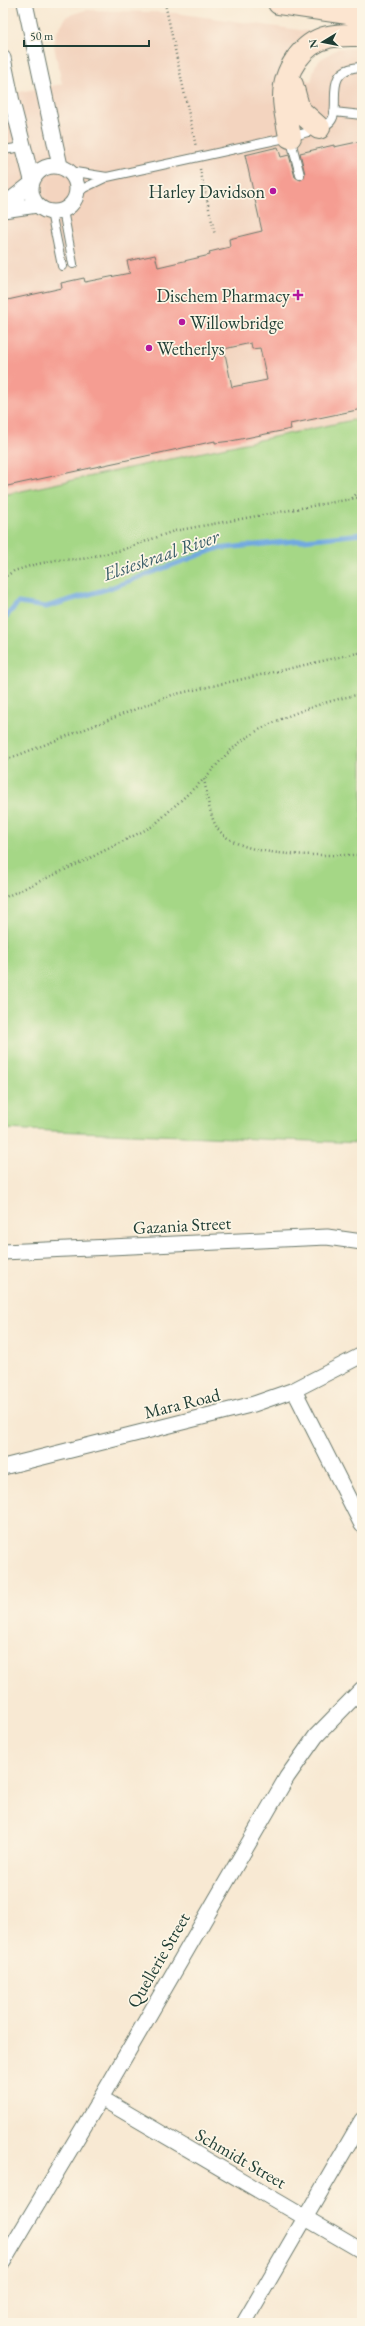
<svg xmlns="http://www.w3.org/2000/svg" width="365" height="2326" viewBox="0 0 365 2326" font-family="'EB Garamond',serif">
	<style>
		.built { fill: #f3d4bf }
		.green { fill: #a5d786; stroke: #628a5d }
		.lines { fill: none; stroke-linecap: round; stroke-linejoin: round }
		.stream { stroke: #71a9e0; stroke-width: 5 }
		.building { fill: #f59d92; fill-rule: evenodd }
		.service-casing { stroke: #6b796c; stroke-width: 10 }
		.minor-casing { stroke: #6b796c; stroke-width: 17 }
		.secondary-casing { stroke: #6b796c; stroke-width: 24 }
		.path { stroke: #6b796c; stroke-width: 2.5; stroke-dasharray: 1 3; stroke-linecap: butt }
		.service { stroke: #fff; stroke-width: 8 }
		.minor { stroke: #fff; stroke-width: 15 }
		.secondary { stroke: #fce5d0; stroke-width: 22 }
		.poi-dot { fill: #b5179e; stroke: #fcf5e5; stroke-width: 1.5 }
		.labels { text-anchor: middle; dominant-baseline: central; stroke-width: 3.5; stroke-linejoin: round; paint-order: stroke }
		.poi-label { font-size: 18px; fill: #1f3d34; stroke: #fcf5e5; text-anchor: end }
		.street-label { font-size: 18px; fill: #1f3d34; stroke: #fcf5e5 }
		.water-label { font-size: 19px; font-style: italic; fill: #385d68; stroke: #fcf5e5 }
	</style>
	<rect width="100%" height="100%" fill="#fcf5e5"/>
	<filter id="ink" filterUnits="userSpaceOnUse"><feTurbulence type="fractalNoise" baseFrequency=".025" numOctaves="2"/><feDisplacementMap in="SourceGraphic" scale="8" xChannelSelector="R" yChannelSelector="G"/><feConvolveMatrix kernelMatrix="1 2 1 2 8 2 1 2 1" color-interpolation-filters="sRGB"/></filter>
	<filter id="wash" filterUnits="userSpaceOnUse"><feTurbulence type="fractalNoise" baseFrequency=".012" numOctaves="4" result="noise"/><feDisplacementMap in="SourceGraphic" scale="16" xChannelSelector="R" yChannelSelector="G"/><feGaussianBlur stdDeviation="0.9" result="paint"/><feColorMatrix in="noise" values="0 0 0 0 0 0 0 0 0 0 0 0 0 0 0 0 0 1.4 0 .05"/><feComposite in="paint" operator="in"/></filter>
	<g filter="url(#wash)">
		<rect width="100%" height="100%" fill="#f8e9d3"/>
		<path class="built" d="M86 10 175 13 314 32 296 43 280 67 311 82 315 66 321 59 339 48 362 49V418L3 495V95L62 84 54 46 56 33 67 16Z"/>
		<path class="green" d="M362 418V1143L3 1129V495Z"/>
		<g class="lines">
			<path class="stream" d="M3 620 18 603 46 607 110 588 216 549 362 534"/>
		</g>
		<g id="blocks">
			<path class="building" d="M362 141V409L290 424 291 429 231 441 215 443V441L3 487V301L62 288 61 283 84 278 85 282 130 273 127 261 155 255 158 267 210 255 209 252 230 247 229 239 262 231 245 155 278 147 281 157 289 155 295 177 301 180 305 174 300 153 334 145V147ZM251 343 252 349 260 348 267 380 232 387 224 349Z"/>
		</g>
	</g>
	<g filter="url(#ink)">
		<use href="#blocks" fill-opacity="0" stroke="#6b796c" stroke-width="1"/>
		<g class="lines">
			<defs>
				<path id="service" d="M334 112 362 115
					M290 137C302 133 319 131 329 123 345 110 318 68 362 67
					M3 150 23 147
					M69 171 107 177
					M76 195 84 188 107 177 290 137 300 175
					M63 210 73 264
					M51 212 62 266"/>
				<path id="minor" d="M25 3 60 166
					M3 58 12 102 32 180
					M31 189a23 23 0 1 1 46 0a23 23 0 1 1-46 0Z
					M3 206 31 184
					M3 210 37 205
					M3 1252 327 1237 362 1242
					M294 1390 362 1525
					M3 1467 254 1404 294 1390 362 1355
					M101 2098 362 2251
					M3 2262 101 2098 287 1777 316 1736 362 1689
					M244 2323 362 2120"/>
				<path id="secondary" d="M279 3 362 15
					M292 85 299 110 319 128
					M290 137C288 124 284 110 284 97 284 71 302 43 328 37 339 34 351 35 362 35"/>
			</defs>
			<use href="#service" class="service-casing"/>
			<use href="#minor" class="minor-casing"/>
			<use href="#secondary" class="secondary-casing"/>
			<path class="path" d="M165 3 196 147
				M200 169 215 235
				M352 498 362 489
				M3 578 14 571 33 565 56 560 82 559 122 550 174 531 362 497
				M362 694C326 700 272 719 243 740 228 751 216 766 204 779 207 794 209 816 218 829 242 861 325 854 362 855
				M3 761 172 695 362 652
				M3 898 82 862 153 826 204 779"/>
			<use href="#service" class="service"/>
			<use href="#minor" class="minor"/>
			<use href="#secondary" class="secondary"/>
		</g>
	</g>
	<g class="poi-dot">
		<circle cx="273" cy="191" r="4"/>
		<path d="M296 289h4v4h4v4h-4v4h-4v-4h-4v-4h4z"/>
		<circle cx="182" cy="322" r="4"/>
		<circle cx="149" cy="348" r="4"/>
	</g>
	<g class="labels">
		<g class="poi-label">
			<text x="265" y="191">Harley Davidson</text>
			<text x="290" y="295">Dischem Pharmacy</text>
			<text x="190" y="322" text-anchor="start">Willowbridge</text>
			<text x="157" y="348" text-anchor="start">Wetherlys</text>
		</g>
		<g class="street-label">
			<text transform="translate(182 1225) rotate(-3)">Gazania Street</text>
			<text transform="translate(182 1403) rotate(-14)">Mara Road</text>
			<text transform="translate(158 1960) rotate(-60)">Quellerie Street</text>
			<text transform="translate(241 2158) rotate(30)">Schmidt Street</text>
		</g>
		<g class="water-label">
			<text transform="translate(161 555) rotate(-19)">Elsieskraal River</text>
		</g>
	</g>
	<rect width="365" height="2326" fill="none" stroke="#fcf5e5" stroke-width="16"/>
	<g transform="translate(323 42) rotate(260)" stroke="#fcf5e5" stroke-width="3" paint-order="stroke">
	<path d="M0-3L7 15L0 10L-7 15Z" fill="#1f3d34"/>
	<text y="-6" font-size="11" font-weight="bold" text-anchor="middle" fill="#1f3d34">N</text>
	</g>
	<path d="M24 40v6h125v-6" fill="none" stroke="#1f3d34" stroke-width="2"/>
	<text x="30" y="40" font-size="12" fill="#1f3d34" stroke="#fcf5e5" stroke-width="3" paint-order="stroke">50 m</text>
</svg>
